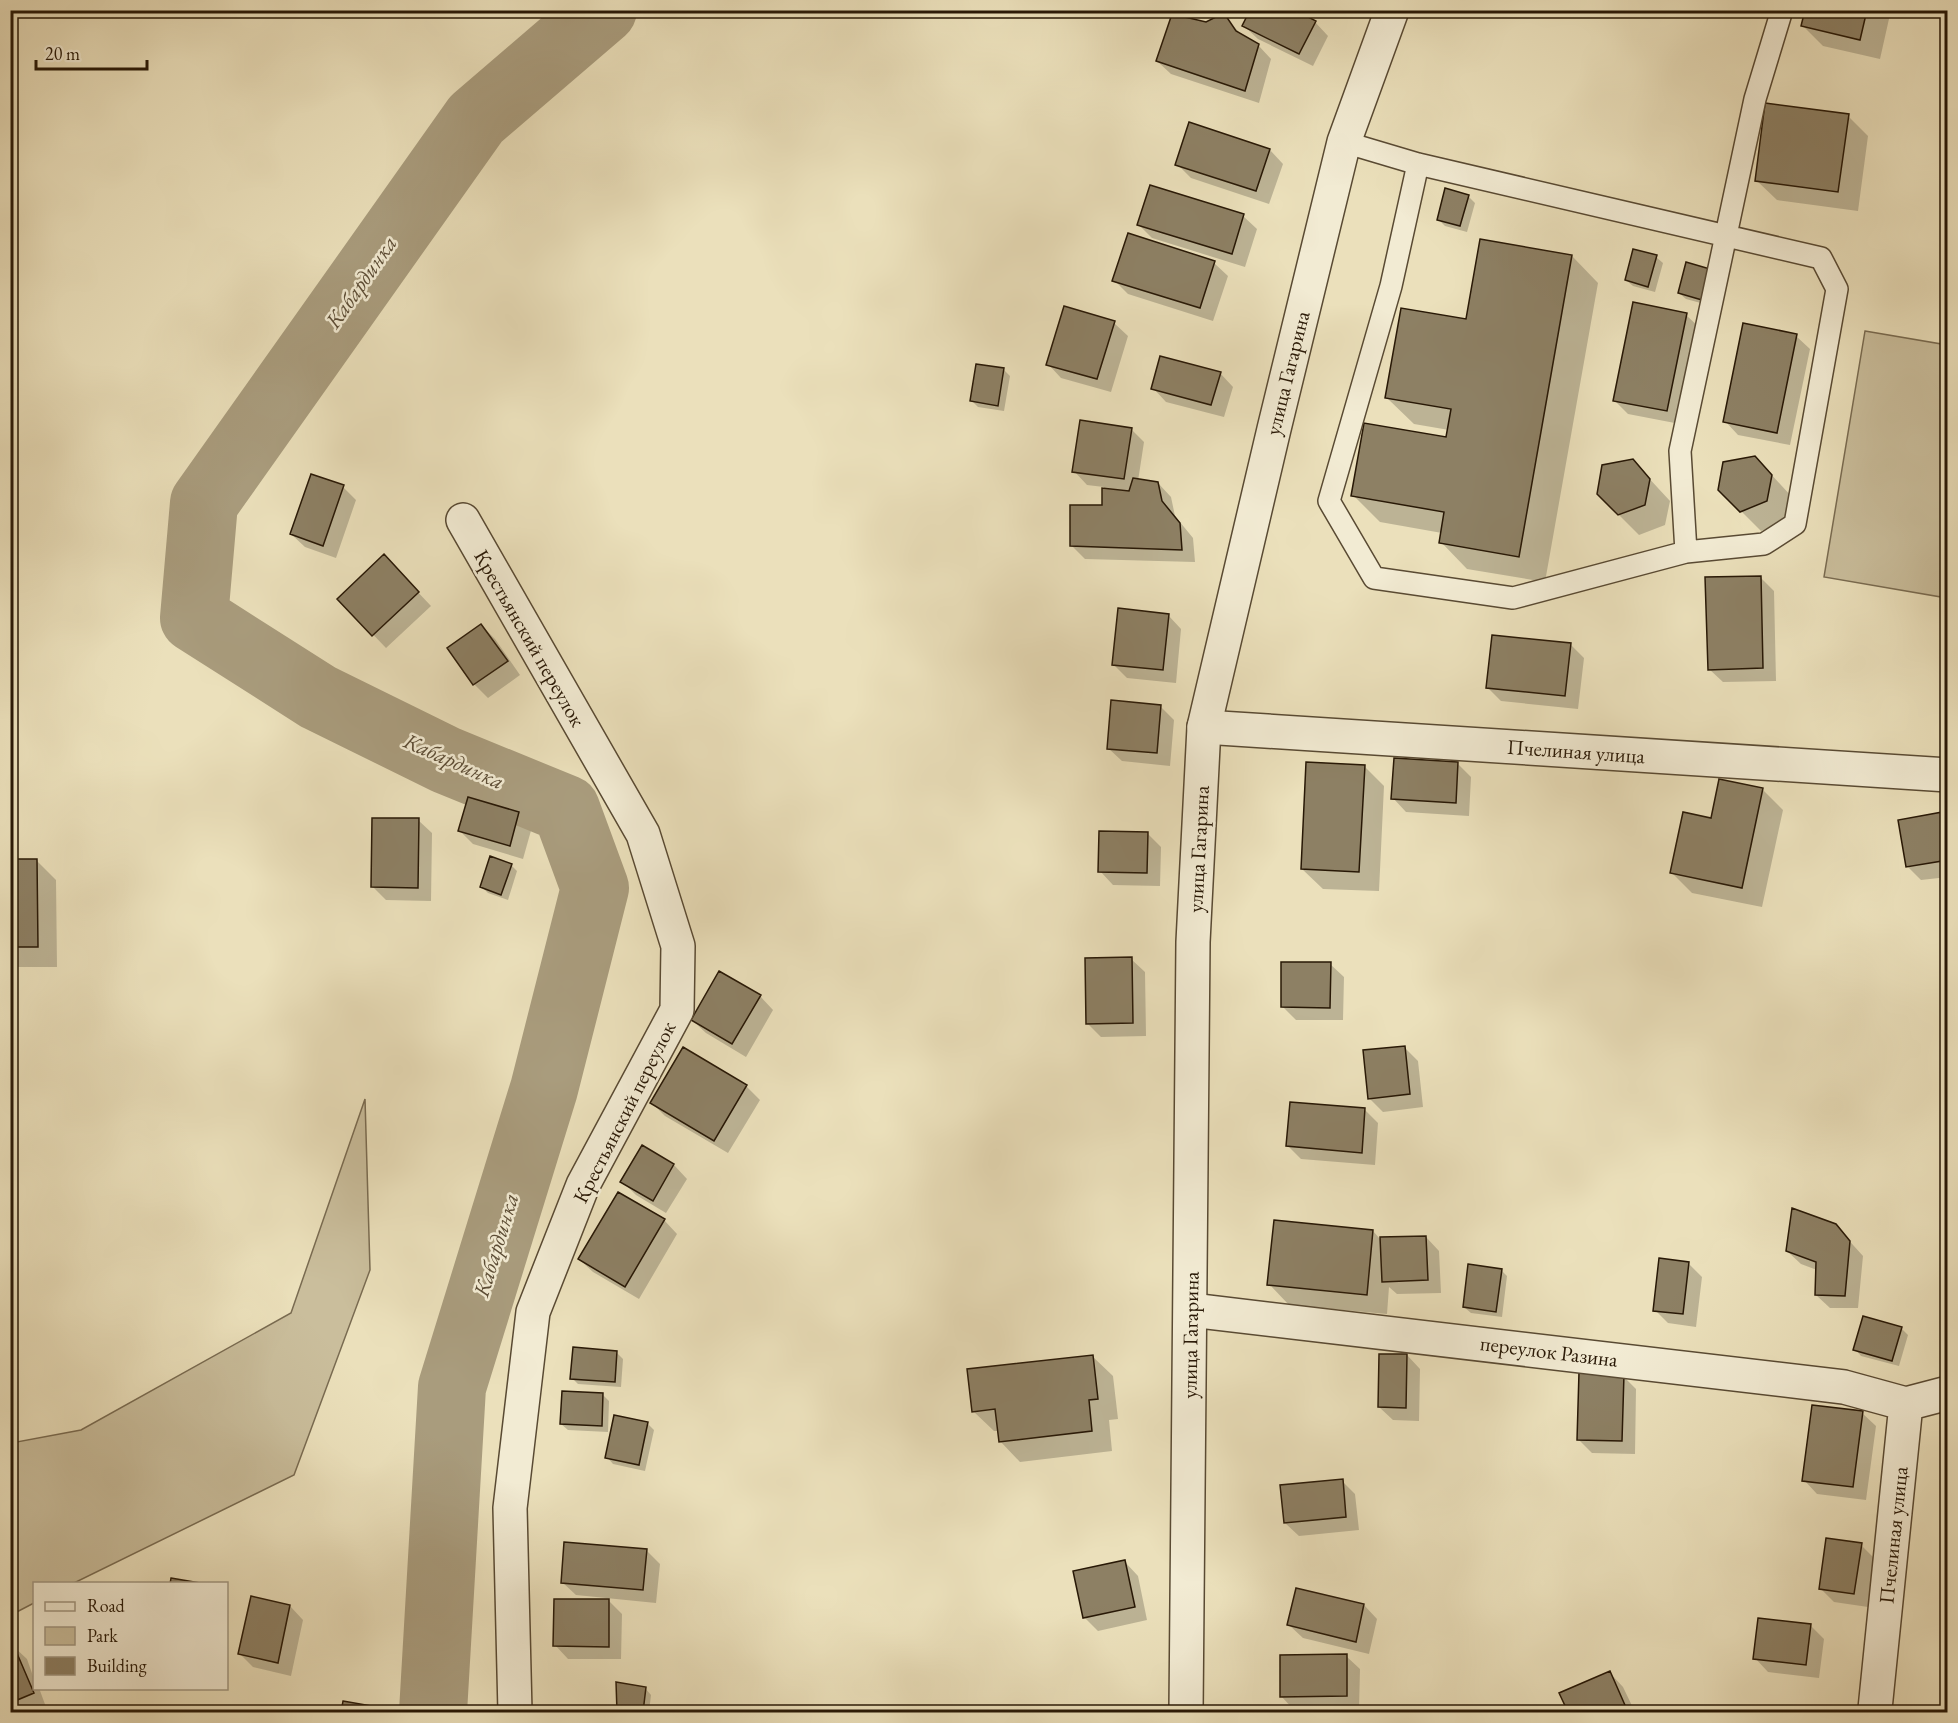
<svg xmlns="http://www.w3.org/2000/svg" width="1958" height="1723" viewBox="0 0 1958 1723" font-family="'EB Garamond',serif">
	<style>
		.green { fill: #cabe9c; stroke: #796b51; stroke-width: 1.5 }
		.shadow { fill: #0003 }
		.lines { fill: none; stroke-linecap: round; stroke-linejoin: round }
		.river { stroke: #a99c7d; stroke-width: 68 }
		.building { fill: #8d8064; stroke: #281806; stroke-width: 1.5 }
		.service-casing { stroke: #594a33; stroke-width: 24 }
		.minor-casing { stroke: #594a33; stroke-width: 36 }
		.tertiary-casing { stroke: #594a33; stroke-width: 36 }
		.service { stroke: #f2ebd3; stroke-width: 21 }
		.minor { stroke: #f2ebd3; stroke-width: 33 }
		.tertiary { stroke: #f2ebd3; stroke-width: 33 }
		.labels { text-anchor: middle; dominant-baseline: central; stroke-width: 5; stroke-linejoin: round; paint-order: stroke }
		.street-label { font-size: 21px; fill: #281806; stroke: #f2ebd3 }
		.water-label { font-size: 22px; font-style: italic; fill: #5c4d36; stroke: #f2ebd3 }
	</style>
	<rect width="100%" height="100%" fill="#ebe0bb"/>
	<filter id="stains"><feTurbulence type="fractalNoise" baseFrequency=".00333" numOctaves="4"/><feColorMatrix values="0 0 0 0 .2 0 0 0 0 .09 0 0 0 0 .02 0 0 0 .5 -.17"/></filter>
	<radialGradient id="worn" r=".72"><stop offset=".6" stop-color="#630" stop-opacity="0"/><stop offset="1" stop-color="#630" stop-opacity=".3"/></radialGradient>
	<path class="green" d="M1865 331 1947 345V598L1824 577Z
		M365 1099 370 1270 294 1475 74 1583 34 1584V1603L11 1615V1443L81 1430 291 1313Z"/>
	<path class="shadow" d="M1806 10H1891L1880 59 1823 46 1803 26Z
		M1224 15 1243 37 1258 45 1271 59 1259 103 1171 74 1157 61 1207 24Z
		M1315 22 1328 36 1313 66 1258 39 1244 26Z
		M1848 116 1868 136 1858 211 1777 200 1756 180Z
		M1190 124 1270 150 1283 164 1269 204 1191 178 1177 164Z
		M1468 196 1475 203 1467 232 1445 226 1438 219Z
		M1243 216 1257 229 1245 267 1152 238 1139 225Z
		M1572 256 1598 283 1545 582 1467 569 1441 542 1442 533 1380 522 1353 495 1447 439 1449 430 1414 424 1387 398 1467 321Z
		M1656 257 1663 263 1655 292 1633 286 1626 280Z
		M1214 263 1228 276 1213 321 1128 294 1114 280Z
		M1709 270 1708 305 1686 299 1679 293Z
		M1686 315 1700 328 1680 424 1628 414 1614 400Z
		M1114 323 1128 336 1111 392 1061 378 1048 364Z
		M1796 336 1810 349 1790 445 1738 435 1725 421Z
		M1003 369 1010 376 1004 411 978 407 972 401Z
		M1220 373 1233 387 1224 417 1166 402 1153 388Z
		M1131 429 1144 442 1138 481 1158 483 1171 497 1175 516 1193 538 1195 562 1085 559 1071 545 1104 507V487L1087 485 1074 471Z
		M1755 457 1792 497 1787 521 1761 531 1720 490Z
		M1633 461 1670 501 1665 525 1639 535 1598 494Z
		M343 487 356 500 336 558 305 547 291 534Z
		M397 570 431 606 386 648 339 599Z
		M1760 577 1774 591 1776 681 1723 682 1709 669Z
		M1168 615 1181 629 1176 683 1127 678 1114 665Z
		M481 625 495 639 520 675 488 698 474 684 449 648Z
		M1570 644 1584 658 1578 709 1501 701 1488 688Z
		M1160 706 1174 720 1170 766 1122 761 1108 748Z
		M1458 764 1471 777 1469 816 1406 812 1393 798Z
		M1364 766 1384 786 1379 891 1323 889 1302 869Z
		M1762 789 1783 810 1762 907 1692 893 1672 873 1712 820Z
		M469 799 519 813 532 827 523 859 473 844 460 831Z
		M1948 813V877L1921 880 1907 866Z
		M418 820 432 833 431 901 386 900 373 887Z
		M1147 833 1161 847 1160 886 1113 885 1100 871Z
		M36 860 56 880 57 967H10V861Z
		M511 865 517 871 508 900 488 893 482 887Z
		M1131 959 1145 972 1146 1036 1101 1037 1087 1023Z
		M1330 964 1344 977 1343 1020H1296L1282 1006Z
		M760 996 773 1010 746 1057 706 1033 692 1020Z
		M1404 1047 1418 1061 1423 1107 1383 1112 1369 1098Z
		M684 1049 747 1087 760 1100 728 1153 665 1116 652 1103Z
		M1364 1109 1378 1123 1375 1165 1301 1159 1288 1146Z
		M643 1147 674 1165 687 1179 666 1213 636 1195 622 1181Z
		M664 1220 677 1234 639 1299 593 1272 579 1259Z
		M1835 1225 1863 1256 1858 1308H1830L1816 1295 1817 1270 1801 1264 1787 1251Z
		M1373 1231 1380 1239 1426 1237 1439 1251 1441 1293 1397 1294 1389 1287 1387 1314 1289 1305 1269 1284Z
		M1688 1263 1702 1277 1696 1327 1668 1323 1655 1310Z
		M1501 1270 1507 1276 1502 1317 1471 1313 1464 1307Z
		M1901 1328 1908 1335 1899 1366 1861 1356 1855 1349Z
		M617 1353 623 1359 621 1387 578 1384 572 1378Z
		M1407 1355 1420 1369 1419 1421 1393 1420 1379 1407Z
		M1092 1356 1113 1376 1118 1419 1109 1420 1112 1451 1020 1462 1000 1441 999 1431H994L973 1411Z
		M1623 1376 1636 1389 1635 1454 1592 1453 1579 1440Z
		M603 1395 609 1401 608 1432 568 1430 561 1424Z
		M1862 1413 1876 1426 1866 1500 1817 1494 1804 1480Z
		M648 1424 654 1430 645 1471 613 1464 607 1457Z
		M1342 1481 1355 1494 1359 1530 1299 1536 1285 1523Z
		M1861 1545 1874 1558 1868 1607 1834 1602 1820 1588Z
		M647 1551 660 1564 656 1603 576 1595 562 1582Z
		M1125 1562 1138 1576 1147 1620 1098 1631 1084 1617Z
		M608 1600 622 1614 621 1659H568L555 1645Z
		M1364 1605 1377 1619 1369 1654 1303 1638 1289 1625Z
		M290 1606 303 1620 291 1676 253 1667 240 1654Z
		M1811 1626 1824 1639 1819 1678 1768 1672 1755 1658Z
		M13 1646 27 1659 34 1679V1688H39L46 1707 32 1712H10V1647Z
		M1346 1656 1360 1669 1359 1709 1294 1710 1281 1696Z
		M1610 1673 1623 1687 1635 1712H1570L1561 1693Z
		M618 1684 645 1688 651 1695 649 1712H618Z
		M344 1703 371 1707 376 1712H342Z
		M1115 1708 1119 1712H1076Z"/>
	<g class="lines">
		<path class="river" d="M433 1712 452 1387 544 1089 595 888 566 809 446 760 318 697 194 618 204 503 476 119 603 10"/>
	</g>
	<path class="building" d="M1250 10H1295L1316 21 1299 54 1242 26Z
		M1805 10H1867L1860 40 1801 26Z
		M1224 13 1236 31 1259 44 1245 91 1156 61 1172 14 1206 22Z
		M1765 103 1849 114 1838 192 1755 181Z
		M1189 122 1270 149 1256 191 1175 165Z
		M1150 185 1244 214 1232 254 1137 225Z
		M1445 188 1469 195 1460 226 1437 220Z
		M1128 233 1215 261 1200 308 1112 281Z
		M1480 239 1572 255 1519 557 1439 543 1444 512 1351 496 1364 423 1446 437 1451 409 1385 398 1401 308 1466 319Z
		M1633 249 1657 255 1648 287 1625 280Z
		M1686 262 1710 269 1702 300 1678 293Z
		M1633 302 1687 313 1667 411 1613 401Z
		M1064 306 1115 321 1097 379 1046 365Z
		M1743 323 1797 334 1777 433 1723 422Z
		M1160 356 1221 372 1211 405 1151 389Z
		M976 364 1004 368 998 406 970 401Z
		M1080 420 1132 428 1124 479 1072 472Z
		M1755 456 1772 475 1767 501 1740 512 1718 490 1723 462Z
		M1633 459 1650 479 1645 505 1618 515 1597 494 1602 465Z
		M311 474 344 485 323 546 290 534Z
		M1133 478 1158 482 1162 501 1180 523 1182 550 1070 546V505H1102V488L1129 491Z
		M384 554 419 592 372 636 337 599Z
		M1761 576 1763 668 1708 670 1705 577Z
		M1118 608 1169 614 1163 670 1112 665Z
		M481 624 508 661 473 685 447 648Z
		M1492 635 1571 643 1565 696 1486 688Z
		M1111 700 1161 705 1157 753 1107 749Z
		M1394 758 1458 762 1456 803 1391 799Z
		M1306 762 1365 765 1359 872 1301 869Z
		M1719 779 1763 788 1742 888 1670 873 1683 812 1711 818Z
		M468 797 519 812 510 846 458 831Z
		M1948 811V860L1906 867 1898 820Z
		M372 818H419L418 888 371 887Z
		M1099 831 1148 832 1147 873 1098 872Z
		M490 856 512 864 501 895 480 887Z
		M10 859H37L38 947H10Z
		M1132 957 1133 1023 1086 1024 1085 958Z
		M1281 962H1331L1330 1008 1281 1007Z
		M719 971 761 995 732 1044 691 1020Z
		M1405 1046 1410 1094 1368 1099 1363 1050Z
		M683 1047 747 1085 714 1141 650 1103Z
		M1290 1102 1365 1108 1362 1153 1286 1146Z
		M642 1145 674 1164 653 1201 620 1182Z
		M618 1192 665 1219 625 1287 578 1259Z
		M1792 1208 1836 1224 1850 1241 1845 1296 1815 1295 1816 1262 1786 1251Z
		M1274 1220 1373 1230 1367 1295 1267 1285Z
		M1426 1236 1428 1280 1382 1282 1380 1237Z
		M1659 1258 1689 1262 1683 1314 1653 1311Z
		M1468 1264 1502 1269 1496 1312 1463 1307Z
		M1863 1316 1902 1327 1892 1361 1853 1350Z
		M573 1347 617 1351 615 1382 570 1379Z
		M1379 1354H1407L1406 1408 1378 1407Z
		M1093 1355 1098 1399 1089 1400 1092 1431 999 1442 995 1409 972 1412 967 1369Z
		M1579 1372 1624 1374 1622 1441 1577 1440Z
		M562 1391 603 1393 602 1426 560 1424Z
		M1812 1405 1863 1411 1853 1487 1802 1481Z
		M614 1415 648 1422 639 1465 605 1458Z
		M1343 1479 1346 1517 1284 1523 1280 1485Z
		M1826 1538 1862 1543 1854 1594 1819 1589Z
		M564 1542 647 1549 643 1590 561 1583Z
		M1125 1560 1135 1607 1083 1618 1073 1571Z
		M171 1578 206 1584H170Z
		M1296 1588 1364 1604 1356 1642 1287 1625Z
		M251 1596 290 1605 278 1663 238 1654Z
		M554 1599H609V1647L553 1646Z
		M1758 1618 1811 1624 1806 1665 1753 1659Z
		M13 1644 34 1693 10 1703V1645Z
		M1347 1654V1696L1280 1697V1655Z
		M1610 1671 1628 1712H1568L1559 1693Z
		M616 1682 646 1687 643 1712H617Z
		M343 1701 372 1706 370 1712H341Z
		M1116 1707V1712H1067Z"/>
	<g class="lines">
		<defs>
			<path id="service" d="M1344 142 1418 164 1821 258 1837 289 1795 524 1764 544 1686 552
				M1418 164 1391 286 1329 501 1374 578 1513 598 1686 552 1680 451 1755 99 1782 10"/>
			<path id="minor" d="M463 520 643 834 678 946 677 1010 583 1185 533 1312 510 1508 515 1712
				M1204 727 1948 775
				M1191 1310 1844 1387 1906 1404
				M1875 1709 1906 1404 1948 1393"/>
			<path id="tertiary" d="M1186 1712 1193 942 1204 727 1274 429 1344 142 1392 10"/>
		</defs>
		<use href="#service" class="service-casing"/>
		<use href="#minor" class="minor-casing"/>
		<use href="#tertiary" class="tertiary-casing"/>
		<use href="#service" class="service"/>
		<use href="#minor" class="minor"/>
		<use href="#tertiary" class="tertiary"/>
	</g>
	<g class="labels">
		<g class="street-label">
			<text transform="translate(1287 373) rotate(-76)">улица Гагарина</text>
			<text transform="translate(530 638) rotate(60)">Крестьянский переулок</text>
			<text transform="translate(1576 751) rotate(4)">Пчелиная улица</text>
			<text transform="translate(1198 849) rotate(-87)">улица Гагарина</text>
			<text transform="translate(624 1112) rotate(-63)">Крестьянский переулок</text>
			<text transform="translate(1190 1335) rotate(-89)">улица Гагарина</text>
			<text transform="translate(1549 1351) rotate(7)">переулок Разина</text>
			<text transform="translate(1893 1535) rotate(-84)">Пчелиная улица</text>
		</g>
		<g class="water-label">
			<text transform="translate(361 282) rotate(-55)">Кабардинка</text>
			<text transform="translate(454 761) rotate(24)">Кабардинка</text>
			<text transform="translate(496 1245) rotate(-73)">Кабардинка</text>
		</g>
	</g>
	<rect width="1958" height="1723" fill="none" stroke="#ebe0bb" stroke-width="36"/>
	<rect x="12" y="12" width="1934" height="1699" fill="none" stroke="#281806" stroke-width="3"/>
	<rect x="18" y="18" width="1922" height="1687" fill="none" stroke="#281806" stroke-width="1.5"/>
	<rect x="33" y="1582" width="195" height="108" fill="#f2ebd3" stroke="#a19781" stroke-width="1.5"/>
	<rect x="45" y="1602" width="30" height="9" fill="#f2ebd3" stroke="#a19781" stroke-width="1.5"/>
	<text x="87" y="1612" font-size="18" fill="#281806">Road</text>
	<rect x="45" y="1627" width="30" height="18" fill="#cabe9c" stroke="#a19781" stroke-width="1.5"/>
	<text x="87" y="1642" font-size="18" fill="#281806">Park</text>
	<rect x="45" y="1657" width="30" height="18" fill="#8d8064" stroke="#a19781" stroke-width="1.5"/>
	<text x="87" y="1672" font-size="18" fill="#281806">Building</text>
	<path d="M36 60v9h111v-9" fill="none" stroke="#281806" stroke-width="3"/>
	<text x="45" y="60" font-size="18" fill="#281806" stroke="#f2ebd3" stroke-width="4.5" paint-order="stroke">20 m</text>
	<rect width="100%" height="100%" filter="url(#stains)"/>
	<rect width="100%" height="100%" fill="url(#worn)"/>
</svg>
